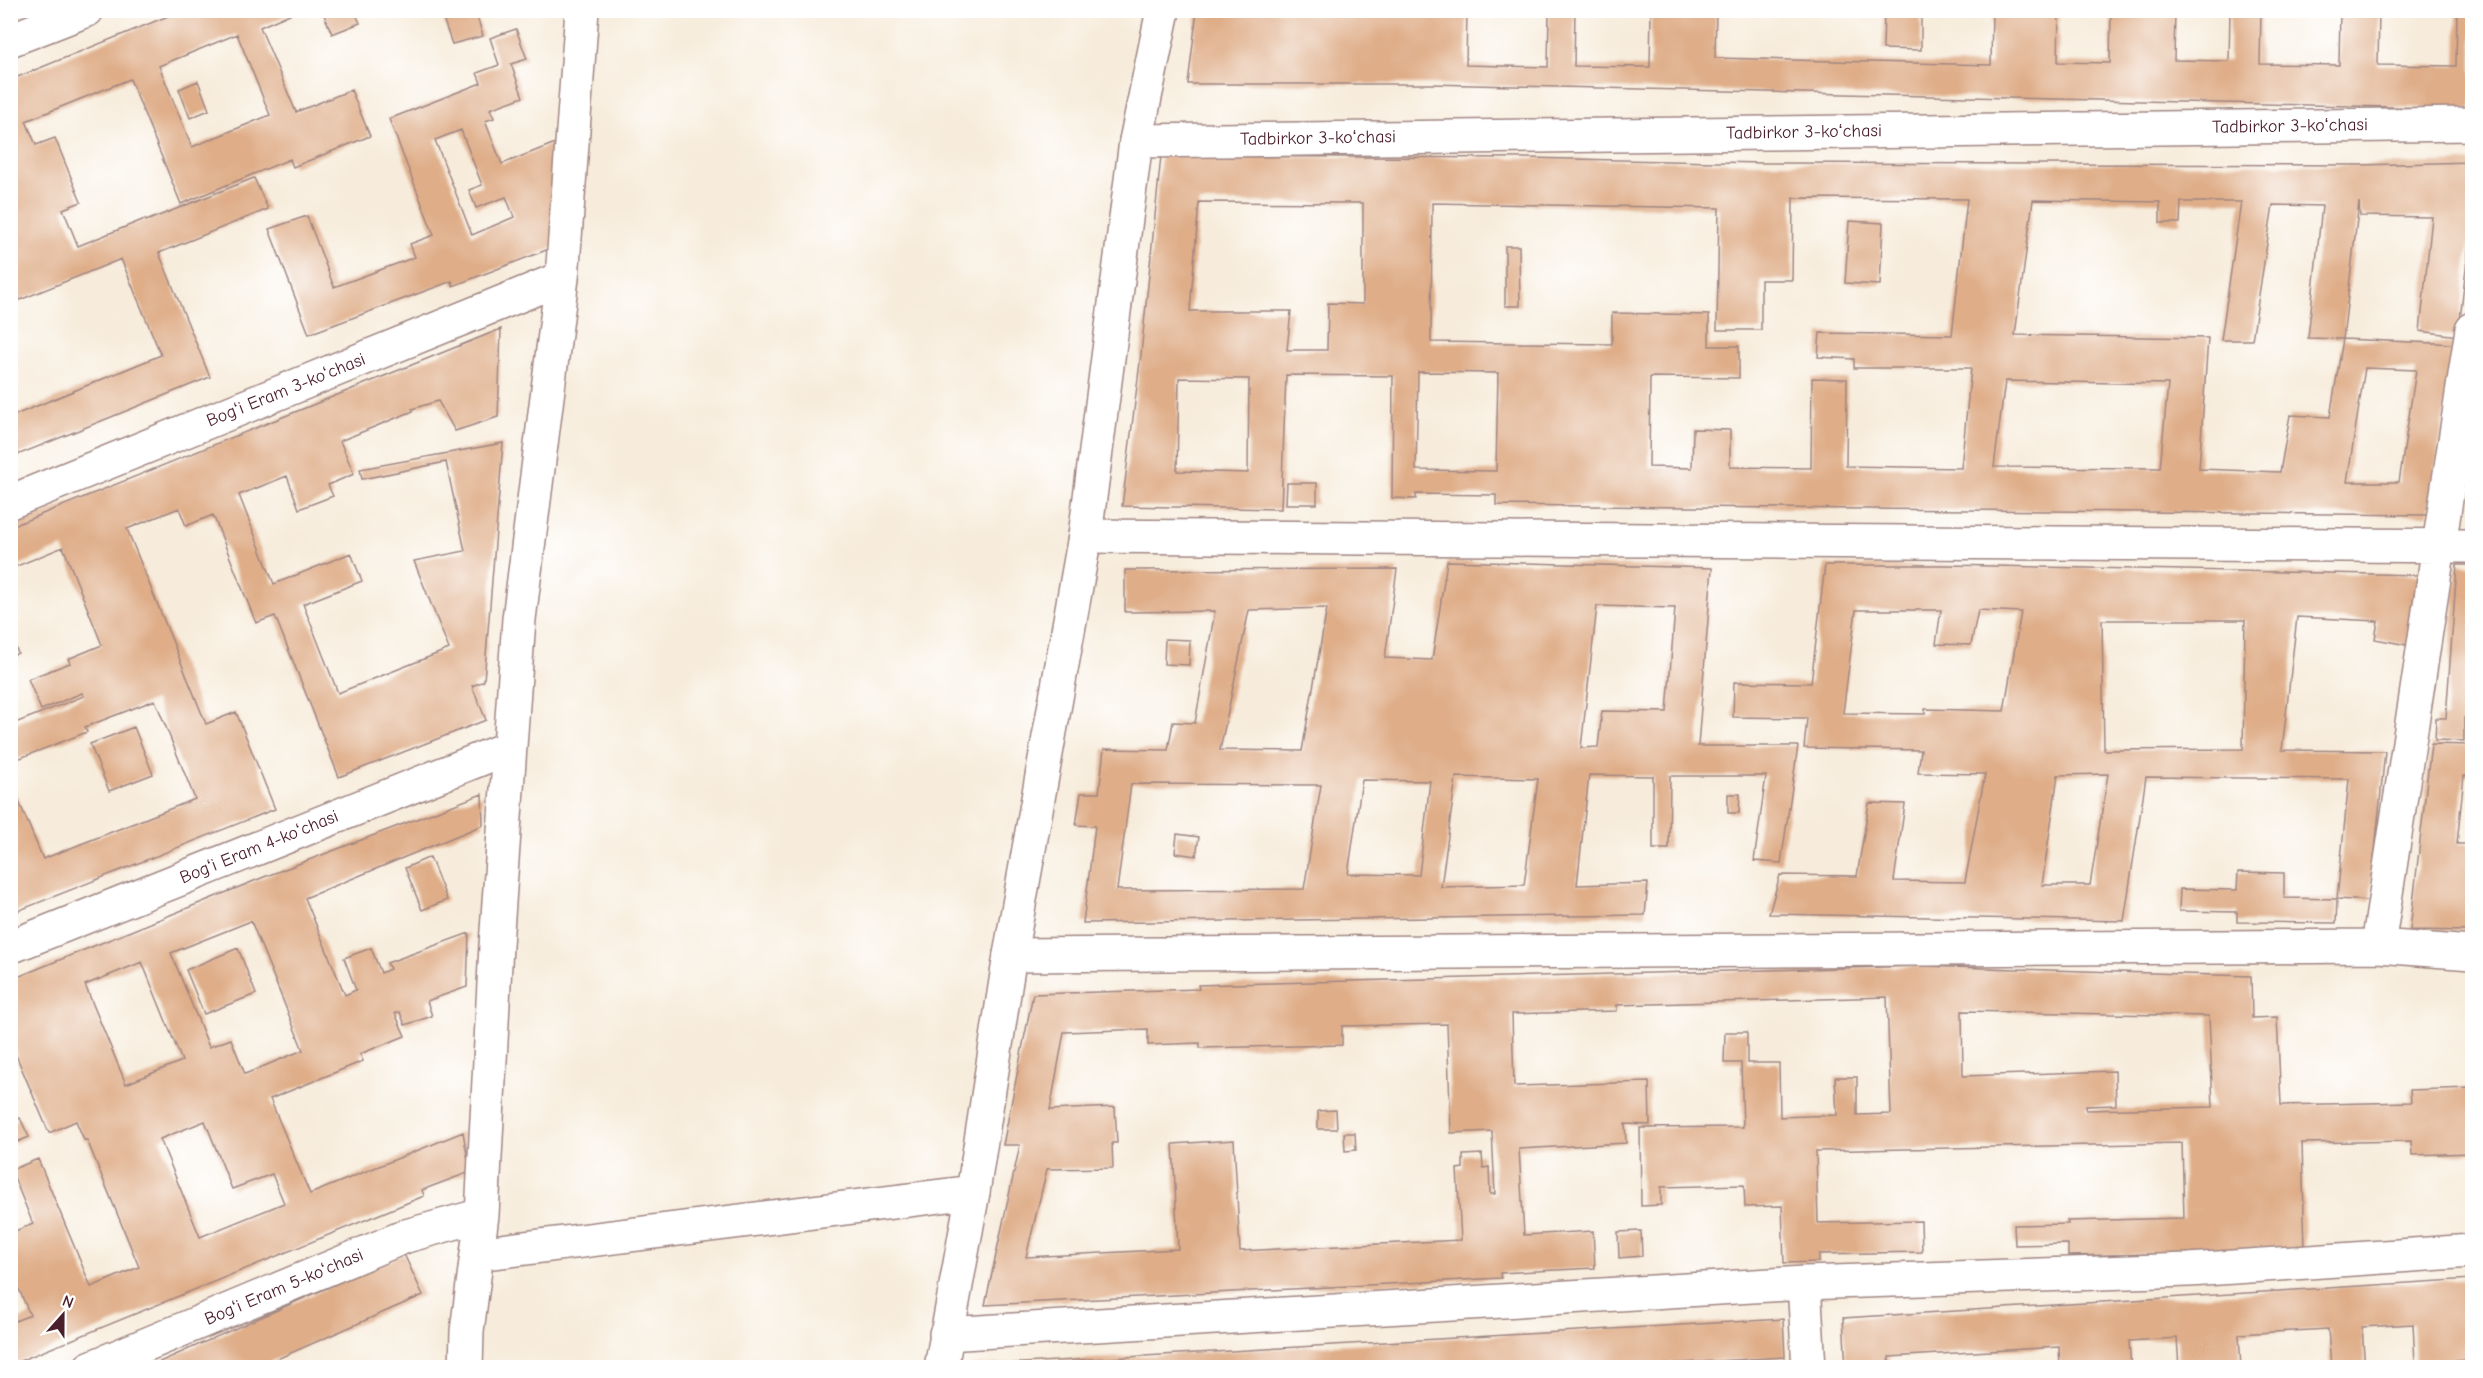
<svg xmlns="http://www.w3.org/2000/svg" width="2483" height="1378" viewBox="0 0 2483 1378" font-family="'Comic Neue',sans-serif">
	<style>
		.building { fill: #dfad88; fill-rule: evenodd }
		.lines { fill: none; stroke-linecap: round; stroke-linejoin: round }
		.minor-casing { stroke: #a08683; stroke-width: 36 }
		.tertiary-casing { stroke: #a08683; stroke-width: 36 }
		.minor { stroke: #fff; stroke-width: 33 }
		.tertiary { stroke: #fff; stroke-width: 33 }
		.labels { text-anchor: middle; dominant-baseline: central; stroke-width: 6; stroke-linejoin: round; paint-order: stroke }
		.street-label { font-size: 18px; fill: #4a1f2b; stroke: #fff }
	</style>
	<rect width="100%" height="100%" fill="#fff"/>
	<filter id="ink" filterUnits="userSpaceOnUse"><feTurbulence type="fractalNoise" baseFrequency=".0167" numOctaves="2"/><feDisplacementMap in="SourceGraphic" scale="12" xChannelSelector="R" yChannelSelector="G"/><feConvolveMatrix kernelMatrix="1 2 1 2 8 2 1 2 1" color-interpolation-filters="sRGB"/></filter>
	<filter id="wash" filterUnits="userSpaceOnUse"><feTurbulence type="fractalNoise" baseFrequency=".008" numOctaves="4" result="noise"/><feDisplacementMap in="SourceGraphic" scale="24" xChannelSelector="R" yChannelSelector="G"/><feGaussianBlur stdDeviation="1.35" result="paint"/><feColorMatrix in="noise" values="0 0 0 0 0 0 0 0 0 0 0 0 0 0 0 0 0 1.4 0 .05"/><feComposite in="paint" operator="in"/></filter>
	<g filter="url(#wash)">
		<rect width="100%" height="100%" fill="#f7ecdb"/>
		<g id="blocks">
			<path class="building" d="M183 10H299L260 27 296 112 351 90 370 136 293 167 290 159 181 204 130 79 26 121 36 145 55 138 81 202 63 209 78 246 145 219 146 221 254 178 268 209 159 253 210 377 10 458V405L15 415 161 355 121 259 10 304V274L14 272 10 263V80ZM237 34 270 115 192 147 159 66Z
				M322 10H354L360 23 332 34Z
				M440 10H475L483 36 452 44Z
				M1197 10H1467L1466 65 1548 67 1549 10H1575L1574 66 1650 67 1651 10H1716L1715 58 1991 65 1992 10H2059L2058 62 2110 63 2111 10H2175L2174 60 2229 61 2230 10H2261L2260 64 2339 65 2340 10H2379L2378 65 2456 66 2457 10H2472V109L1431 84H1188Z
				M1884 10H1921V50L1883 49Z
				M516 29 527 59 511 64 523 97 490 109 494 118 485 121 502 164 563 140 557 246 453 286 452 281 309 334 269 229 307 216 334 287 415 257 410 244 434 235 389 119 481 83 477 73 499 65 490 38ZM461 130 482 185 469 190 476 208 506 197 514 217 472 235 435 140Z
				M198 81 209 110 190 118 179 89Z
				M1161 156 1524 158 1763 163 2360 165 2472 162V218L2458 336 2420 331 2432 217 2360 216 2359 202 2343 339 2456 344 2428 515 1496 505V495L1416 494V499L1392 498 1393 376 1286 375 1281 509 1122 506 1141 354ZM1793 198 1967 199 1952 335 1820 333 1818 357 1854 359V368H1971L1961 468 1846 466 1847 379 1812 378 1811 468 1730 467V430L1693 429 1692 468 1649 467 1650 377 1739 378V346H1709V315L1612 313V344L1431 342 1432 203 1719 208 1717 330H1761V280H1792ZM2033 200 2160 202V223H2180L2181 202H2241L2221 340H2252L2273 205 2322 206 2308 338 2343 339 2330 417 2290 415 2280 472 2199 469 2208 338 2015 335ZM1199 202 1363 203V304L1328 303 1327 350H1287L1291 311H1190ZM2365 368 2416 370 2399 482H2347ZM1418 372 1498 373 1496 471 1416 470ZM1179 378 1249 379 1248 473 1177 471ZM2005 381 2168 384 2160 468 1994 467Z
				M1849 221 1883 223 1880 285 1845 283Z
				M1505 246H1519L1520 306H1505Z
				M501 329 498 417 455 431 438 401 412 409 413 411 340 441 354 474 328 485 333 496 299 509 287 476 239 495 274 584 351 553 362 581 303 604 338 693 449 649 414 561 465 551 446 462 362 479 360 469 503 443 484 681 472 686 486 720 339 777 275 616 256 623 213 515 186 526 179 508 127 529 206 724 236 712 275 809 10 914V780L43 859 195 799 155 700 85 727 87 732 10 762V725L84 696 82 693 41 710 28 679 70 663 68 659 102 645 63 547 10 569V527Z
				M1287 483H1317V504H1286Z
				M1447 561 1712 568 1698 746H1798L1781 863 1754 861 1766 776H1670L1669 849H1653V776L1589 775 1577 885 1648 883 1645 915 1083 923 1095 826 1076 825 1081 793H1099L1104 749 1168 750 1173 722 1195 723 1215 611 1125 612V570L1397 569 1385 658 1432 660ZM1597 606 1675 608 1667 712 1602 711 1598 747 1581 748ZM1327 608 1302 751 1220 750 1249 610ZM1456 777 1538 779 1524 885 1441 887ZM1362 780 1430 781 1419 875 1348 874ZM1131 784 1321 785 1304 889 1117 890Z
				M1825 565H1948L2421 575 2412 646 2375 639 2378 621 2297 617 2282 750 2385 751 2370 901 2337 899 2349 779 2146 777 2124 921 1769 914 1780 875 1857 876 1869 803 1905 804 1894 881 1965 882 1985 774 1918 773 1921 750 1804 748 1807 718 1733 717 1734 682 1811 683ZM1856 610H1941L1936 644 1971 645 1978 610 2021 612 2004 711 1925 709V714L1843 713ZM2102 620H2245L2243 749 2104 750ZM2108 774 2090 885H2042L2058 775Z
				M2457 565H2472V718H2464V741L2435 740 2436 718H2446Z
				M10 634 18 653 10 656Z
				M1165 639 1190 640 1189 665 1164 664Z
				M134 727 153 774 109 791 90 744Z
				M2431 744 2472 745V776H2464L2457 844H2472V931L2410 930Z
				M482 794 483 825 305 898 345 995 356 990 344 958 371 948 381 973 390 969 387 963 469 933 467 987 427 1001 432 1016 405 1025 400 1012 395 1013 405 1036 360 1054 363 1061 270 1099 310 1194 463 1132 470 1172 422 1190 424 1196 10 1365V1323L30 1315 10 1268V1233L33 1224 11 1170 38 1159 91 1287 139 1267 87 1140H84L76 1121 49 1133 10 1041V980L264 877ZM251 921 303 1050 245 1074 231 1039 209 1047 171 953ZM142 962 182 1061 126 1084 85 985ZM205 1121 232 1189 272 1174 284 1203 200 1237 160 1139Z
				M1728 794H1740L1739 813H1728Z
				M1177 834 1199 837 1196 856 1175 853Z
				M430 857 447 900 422 910 405 868Z
				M2238 872 2284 873V898L2337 899 2336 923 2237 922V912L2179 911 2180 889 2237 890Z
				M238 948 256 994 204 1014 186 970Z
				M1919 966 2251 976 2252 1018 2277 1017 2281 1105 2411 1102 2410 1090 2472 1088V1153L2412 1155 2411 1141 2302 1143 2305 1251 2068 1256V1244L2015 1245 2014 1225 2068 1224 2067 1221 2184 1218 2182 1143 1816 1151 1818 1223 1921 1221 1922 1252 1819 1254V1262L1784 1263 1782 1206 1745 1207 1744 1185 1661 1187V1205L1641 1206 1640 1128 1743 1127 1741 1063H1724L1725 1032H1747V1063H1779L1780 1117 1837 1115 1835 1077H1857V1115L1891 1114 1887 997 1617 1005V1011L1512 1014 1514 1086 1649 1082 1650 1125 1625 1124 1626 1143 1519 1149 1524 1235 1593 1231 1595 1268 1500 1273 1501 1278 985 1305 1020 1145H1003L1033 994 1199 989 1198 985ZM1962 1011 2209 1016 2213 1107 2086 1110V1106L2116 1105 2115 1071 1963 1076ZM1447 1024 1451 1133 1492 1131 1495 1194H1490L1489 1167 1483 1168 1482 1154 1463 1155V1168L1457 1169 1461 1240 1240 1251 1234 1140 1173 1144 1178 1249 1026 1257 1047 1169 1113 1168 1112 1143H1117L1115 1107 1050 1110 1064 1032 1148 1029V1045L1200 1043V1048L1342 1045V1026Z
				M1336 1110 1337 1129H1318V1111Z
				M20 1118 29 1137 10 1145V1122Z
				M1344 1133H1355L1356 1150 1345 1151Z
				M1641 1231 1642 1256 1619 1258 1618 1232Z
				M404 1254 423 1295 270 1362 273 1368H146Z
				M2472 1279V1360L2415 1363 2413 1324 2362 1327 2365 1368H2331L2328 1329 2239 1334 2241 1368H2179L2177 1338 2129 1341 2131 1368H2060L2059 1347 1889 1357 1890 1368H1846L1843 1318Z
				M1783 1319 1785 1357 1665 1364V1368H970V1366Z"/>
		</g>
	</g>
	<g filter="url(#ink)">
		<use href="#blocks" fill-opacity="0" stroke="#a08683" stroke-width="1.5"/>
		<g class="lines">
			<defs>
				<path id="minor" d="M10 40 87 10
					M1136 141 2472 124
					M10 502 562 278
					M1085 536 2472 546
					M2378 946 2472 329
					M10 947 508 748
					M1010 955 2378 946 2472 953
					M477 1254 973 1192
					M1804 1283 1809 1368
					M946 1334 1804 1283 2189 1270 2472 1251
					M90 1368 406 1236 482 1215
					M466 1368 467 1331 482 1215 496 945 519 619 562 278 582 10"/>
				<path id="tertiary" d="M941 1368 973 1192 1010 955 1085 536 1136 141 1163 10"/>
			</defs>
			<use href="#minor" class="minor-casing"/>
			<use href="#tertiary" class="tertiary-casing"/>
			<use href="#minor" class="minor"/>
			<use href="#tertiary" class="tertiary"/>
		</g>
	</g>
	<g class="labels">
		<g class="street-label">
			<text transform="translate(2290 126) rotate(-1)">Tadbirkor 3-koʻchasi</text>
			<text transform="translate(1804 132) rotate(-1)">Tadbirkor 3-koʻchasi</text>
			<text transform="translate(1318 138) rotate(-1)">Tadbirkor 3-koʻchasi</text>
			<text transform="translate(286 390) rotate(-22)">Bogʻi Eram 3-koʻchasi</text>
			<text transform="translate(259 847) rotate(-22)">Bogʻi Eram 4-koʻchasi</text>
			<text transform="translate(284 1287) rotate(-23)">Bogʻi Eram 5-koʻchasi</text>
		</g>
	</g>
	<rect width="2483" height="1378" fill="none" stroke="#fff" stroke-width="36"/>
	<g transform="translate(63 1315) rotate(21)" stroke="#ffffff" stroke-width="4.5" paint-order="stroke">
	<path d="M0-4.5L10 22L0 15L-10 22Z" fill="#4a1f2b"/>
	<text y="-9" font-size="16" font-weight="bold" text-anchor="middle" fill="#4a1f2b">N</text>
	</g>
</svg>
